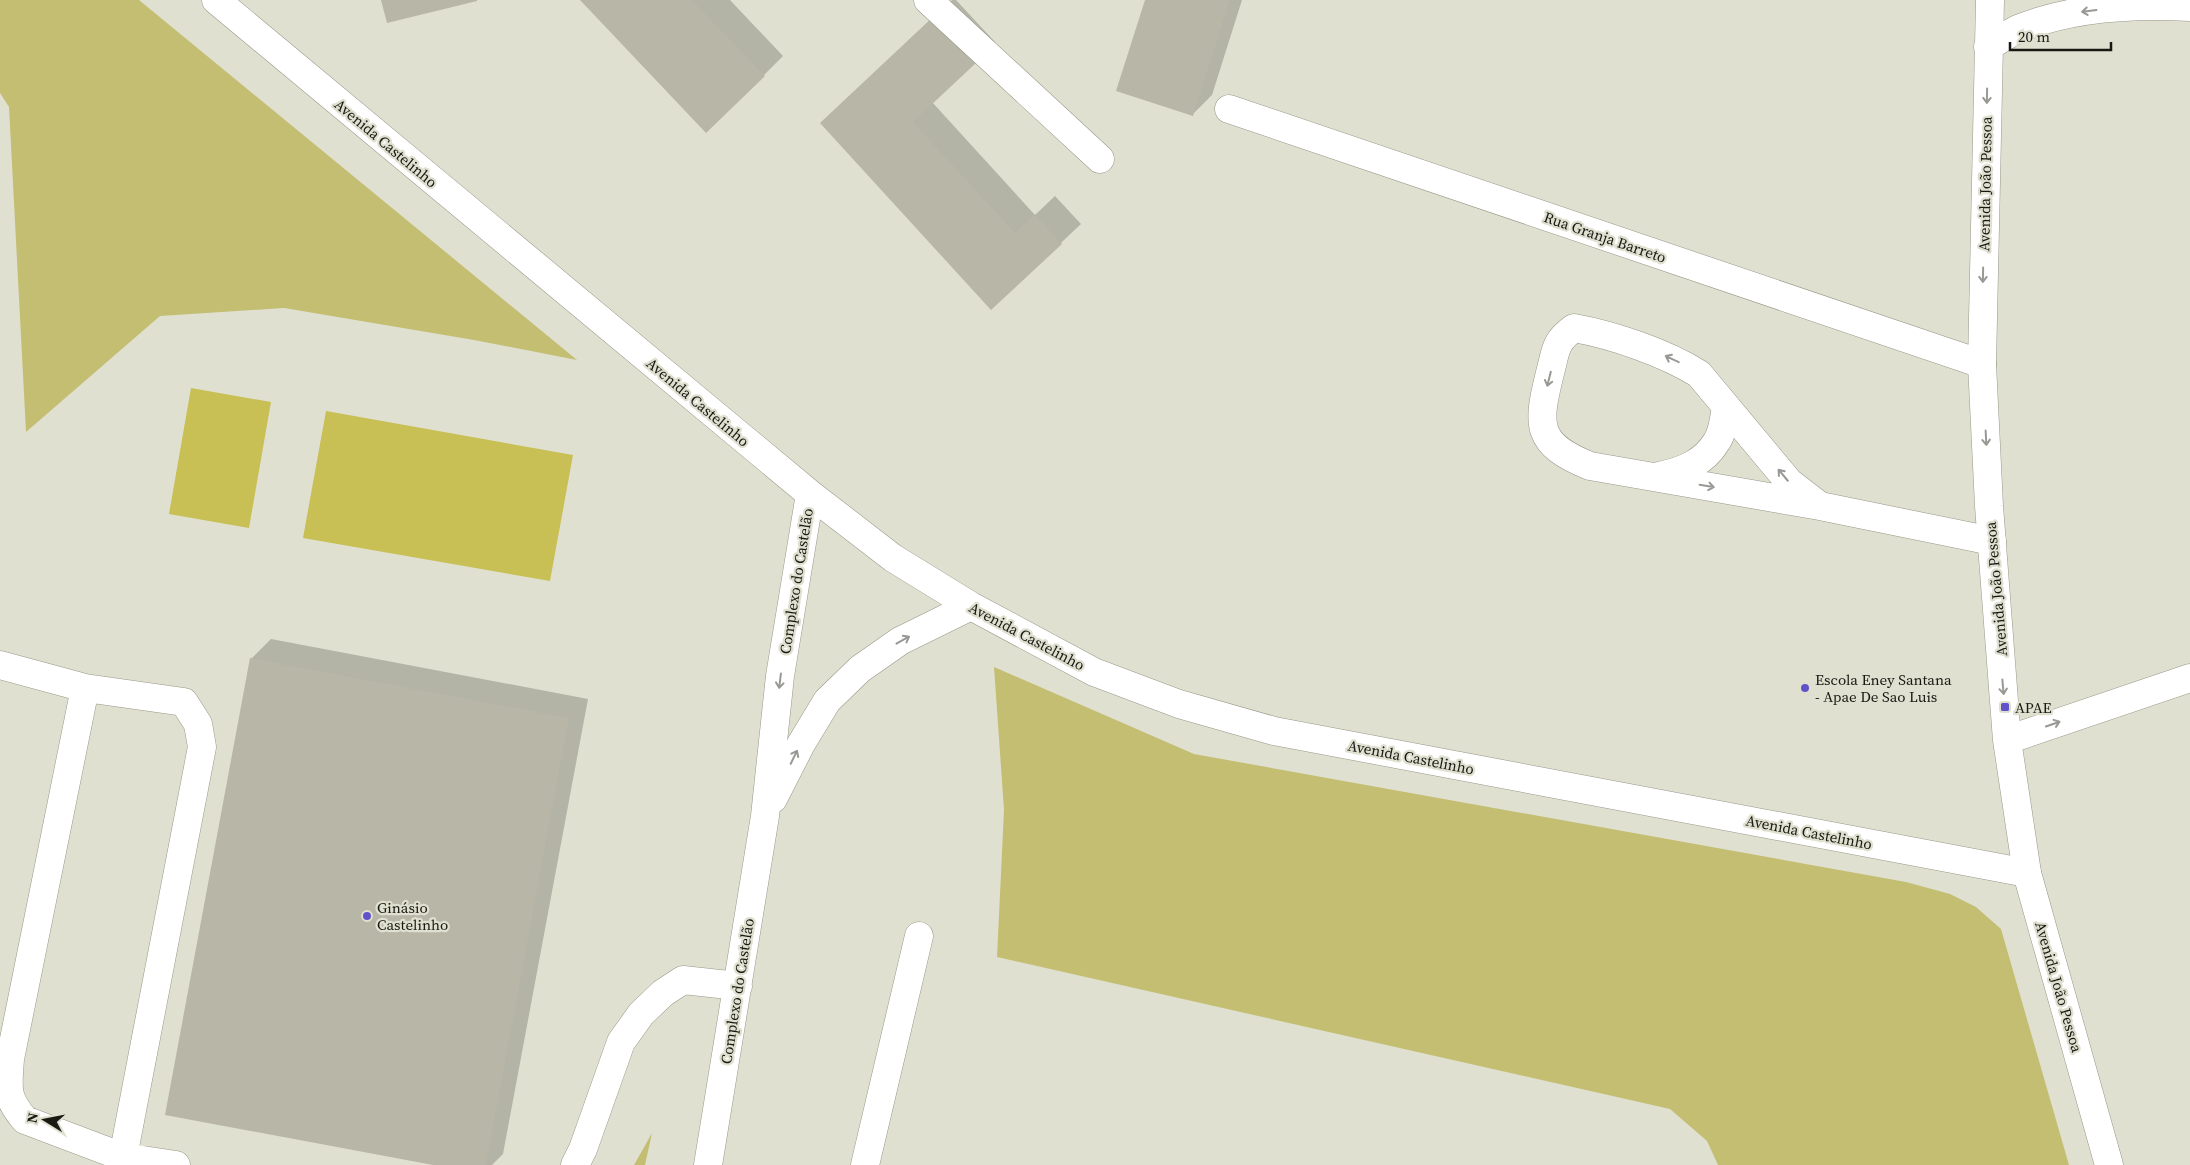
<svg xmlns="http://www.w3.org/2000/svg" width="2190" height="1165" viewBox="0 0 2190 1165" font-family="'Source Serif 4',serif">
	<style>
		.green { fill: #c4be73 }
		.water { fill: #c8bf55 }
		.shadow { fill: #0003 }
		.building { fill: #b7b6a7 }
		.lines { fill: none; stroke-linecap: round; stroke-linejoin: round }
		.minor-casing { stroke: #989789; stroke-width: 29 }
		.major-casing { stroke: #989789; stroke-width: 29 }
		.minor { stroke: #fff; stroke-width: 28 }
		.major { stroke: #fff; stroke-width: 28 }
		.oneway { stroke: #989895 }
		.poi-dot { fill: #6252ca; stroke: #e0e0d0; stroke-width: 2 }
		.labels { text-anchor: middle; dominant-baseline: central; stroke-width: 4.5; stroke-linejoin: round; paint-order: stroke }
		.street-label { font-size: 15px; fill: #191914; stroke: #e0e0d0 }
		.poi-label { font-size: 15px; fill: #191914; stroke: #e0e0d0; text-anchor: start }
	</style>
	<rect width="100%" height="100%" fill="#e0e0d0"/>
	<path class="green" d="M0 0H139L577 360 474 340 284 308 160 316 26 432 9 107 0 93Z
		M994 667 1194 754 1906 882 1950 894 1976 907 2001 929 2069 1165H1718L1707 1141 1670 1109 997 957 1004 810Z
		M652 1133 645 1165H634Z"/>
	<path class="water" d="M191 388 271 402 249 528 169 514Z
		M326 411 573 455 550 581 303 538Z"/>
	<path class="shadow" d="M581 0H730L783 56 764 75Z
		M952 0H956L995 42 932 102 1035 215 1055 196 1081 224 991 309 821 123Z
		M1146 0H1242L1212 95 1192 115Z
		M271 639 588 699 503 1154 492 1165H439L251 659Z"/>
	<path class="building" d="M381 0H477V1L387 23Z
		M580 0H692L765 76 706 133Z
		M1145 0H1230L1193 116 1116 91Z
		M934 16 977 62 913 122 1015 233 1035 214 1062 244 991 310 820 123Z
		M250 658 569 718 486 1165H433L165 1115Z"/>
	<g class="lines">
		<defs>
			<path id="minor" d="M216 0 810 494 893 558 971 606 1094 672 1179 704 1274 731 2027 873
				M928 0 1100 159
				M1229 109 1982 364
				M1659 476C1683 471 1704 463 1717 441 1723 432 1724 417 1726 407
				M1820 506 1789 482 1699 374C1666 353 1613 335 1574 328 1554 342 1556 351 1550 373 1537 425 1535 444 1590 466L1820 506 1992 541
				M0 665 85 688 184 702 198 724 202 747 123 1157 176 1165
				M85 688 10 1059C8 1088 5 1097 25 1120L123 1157
				M773 799 801 744 827 701 860 669 900 641 971 606
				M575 1165 583 1149 621 1042 641 1014 663 993 683 980 738 986
				M708 1165 765 816 780 676 810 494
				M865 1165 919 936"/>
			<path id="major" d="M1990 0 1982 364 1989 506 2007 740 2027 873 2109 1165
				M1988 47C1998 41 2008 34 2018 29 2072 7 2133 4 2190 7
				M2007 740 2190 678"/>
		</defs>
		<use href="#minor" class="minor-casing"/>
		<use href="#major" class="major-casing"/>
		<use href="#minor" class="minor"/>
		<use href="#major" class="major"/>
	</g>
	<defs><path id="oneway-shaft" d="M-6 0H5M1.5-3L5.5 0L1.5 3" fill="none" stroke-width="1.6" stroke-linecap="round" stroke-linejoin="round" transform="scale(1.25)"/></defs>
	<g class="oneway">
		<use href="#oneway-shaft" transform="translate(2089 11) rotate(173)"/>
		<use href="#oneway-shaft" transform="translate(1987 96) rotate(91)"/>
		<use href="#oneway-shaft" transform="translate(1983 275) rotate(91)"/>
		<use href="#oneway-shaft" transform="translate(1672 359) rotate(-155)"/>
		<use href="#oneway-shaft" transform="translate(1549 379) rotate(104)"/>
		<use href="#oneway-shaft" transform="translate(1986 438) rotate(87)"/>
		<use href="#oneway-shaft" transform="translate(1783 475) rotate(-130)"/>
		<use href="#oneway-shaft" transform="translate(1707 486) rotate(10)"/>
		<use href="#oneway-shaft" transform="translate(903 640) rotate(-29)"/>
		<use href="#oneway-shaft" transform="translate(780 681) rotate(97)"/>
		<use href="#oneway-shaft" transform="translate(2003 687) rotate(85)"/>
		<use href="#oneway-shaft" transform="translate(2053 724) rotate(-19)"/>
		<use href="#oneway-shaft" transform="translate(794 757) rotate(-64)"/>
	</g>
	<g class="poi-dot">
		<circle cx="1805" cy="688" r="5"/>
		<rect x="2000" y="702" width="10" height="10" rx="2.5"/>
		<circle cx="367" cy="916" r="5"/>
	</g>
	<g class="labels">
		<g class="street-label">
			<text transform="translate(386 143) rotate(40)">Avenida Castelinho</text>
			<text transform="translate(1985 184) rotate(-89)">Avenida João Pessoa</text>
			<text transform="translate(1605 237) rotate(19)">Rua Granja Barreto</text>
			<text transform="translate(698 402) rotate(40)">Avenida Castelinho</text>
			<text transform="translate(796 581) rotate(-81)">Complexo do Castelão</text>
			<text transform="translate(1996 589) rotate(-95)">Avenida João Pessoa</text>
			<text transform="translate(1027 636) rotate(28)">Avenida Castelinho</text>
			<text transform="translate(1411 757) rotate(11)">Avenida Castelinho</text>
			<text transform="translate(1809 832) rotate(11)">Avenida Castelinho</text>
			<text transform="translate(2059 987) rotate(74)">Avenida João Pessoa</text>
			<text transform="translate(737 991) rotate(-81)">Complexo do Castelão</text>
		</g>
		<g class="poi-label">
			<text x="1815" y="679">Escola Eney Santana<tspan x="1815" dy="17">- Apae De Sao Luis</tspan></text>
			<text x="2015" y="707">APAE</text>
			<text x="377" y="907">Ginásio<tspan x="377" dy="17">Castelinho</tspan></text>
		</g>
	</g>
	<g transform="translate(45 1120) rotate(280)" stroke="#e0e0d0" stroke-width="4" paint-order="stroke">
	<path d="M0-4L9 19L0 12L-9 19Z" fill="#191914"/>
	<text y="-8" font-size="14" font-weight="bold" text-anchor="middle" fill="#191914">N</text>
	</g>
	<path d="M2010 42v8h101v-8" fill="none" stroke="#191914" stroke-width="2.5"/>
	<text x="2018" y="42" font-size="15" fill="#191914" stroke="#e0e0d0" stroke-width="4" paint-order="stroke">20 m</text>
</svg>
